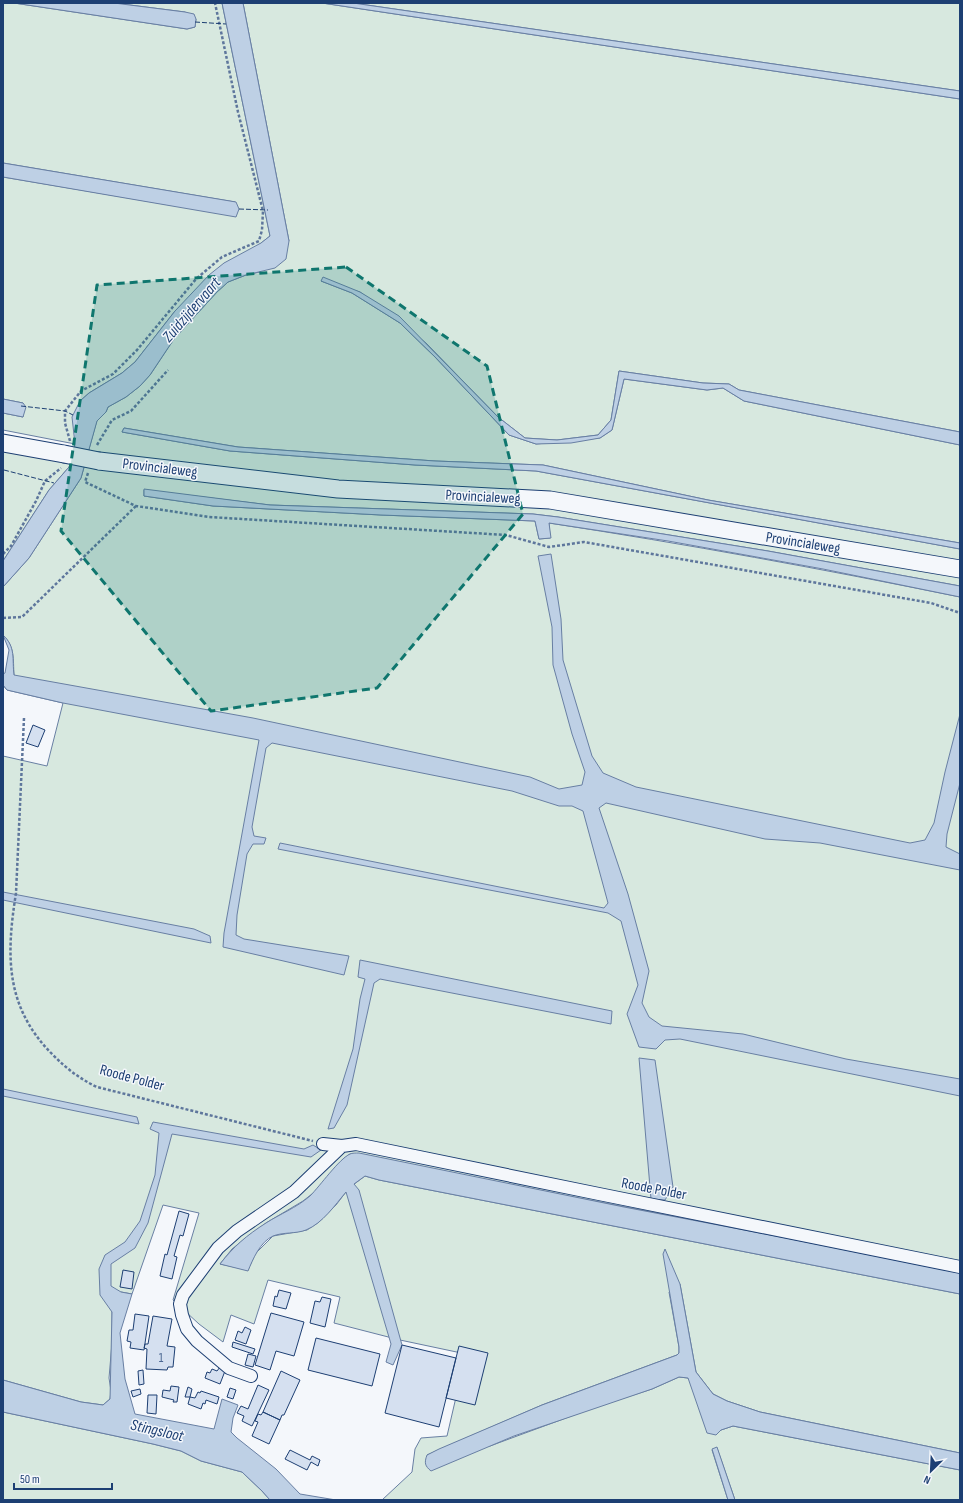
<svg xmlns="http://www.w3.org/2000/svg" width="963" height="1503" viewBox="0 0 963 1503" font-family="'Sofia Sans Condensed',sans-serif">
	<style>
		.green { fill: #d7e8df; stroke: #687fa3 }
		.water { fill: #bed0e5; stroke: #687fa3 }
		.building { fill: #d5e0f0; stroke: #1d3f73 }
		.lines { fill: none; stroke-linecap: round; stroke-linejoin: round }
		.minor-casing { stroke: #1d3f73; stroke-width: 14 }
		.secondary-casing { stroke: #1d3f73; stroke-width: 19 }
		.path { stroke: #5e769c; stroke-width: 2.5; stroke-dasharray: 3 2; stroke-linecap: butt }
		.minor { stroke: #f4f7fb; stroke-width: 12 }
		.secondary { stroke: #f4f7fb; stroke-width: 17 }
		.secondary-bridge-casing { stroke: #1d3f73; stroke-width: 19; stroke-linecap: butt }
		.secondary-bridge { stroke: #f4f7fb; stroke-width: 17 }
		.fence { stroke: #1d3f73; stroke-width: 1; stroke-dasharray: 5 2; stroke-linecap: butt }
		.marked { fill: #0f766e; fill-opacity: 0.2; stroke: #0f766e; stroke-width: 3; stroke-dasharray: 8 5; stroke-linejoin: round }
		.labels { text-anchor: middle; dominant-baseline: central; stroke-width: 3; stroke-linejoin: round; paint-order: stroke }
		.number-label { font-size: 13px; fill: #4b6792 }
		.street-label { font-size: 15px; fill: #1d3f73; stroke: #f4f7fb }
		.water-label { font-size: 16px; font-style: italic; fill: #1d3f73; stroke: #f4f7fb }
	</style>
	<rect width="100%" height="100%" fill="#f4f7fb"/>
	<path class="green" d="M3 3H14L187 29 195 27 196 19 185 12 114 3H222L270 236 175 311 135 362 122 373 89 393 80 401 75 438V444L3 430V413L23 417V403L3 399V177L170 205 235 202 3 163Z
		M243 3H322L960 99V432L739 390 729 384 703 383 619 371 611 420 598 435 557 440 525 438 498 417 426 343 360 292 321 281 352 293 400 323 435 357 509 435 536 444 600 438 612 430 624 379 707 390 723 388 744 401 960 445V543L708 500 543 465 435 461 238 447 124 428 122 432 230 451 415 465 536 471 960 549V586L768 551 558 517 533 514 270 505 144 490V496L213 506 381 515 535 521 539 539 550 538 549 523C686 544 823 569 960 597V1273L786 1238 350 1154 343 1159 317 1190 303 1201 266 1223 247 1237 232 1249 220 1264 248 1270 255 1254 273 1236 307 1230 319 1222 336 1205 349 1188 365 1176 379 1180 960 1294V1453L760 1412 727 1401 713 1394 696 1372 680 1284 669 1292 679 1347V1353L677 1355 542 1405 427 1455 490 1446 593 1408 652 1389 679 1377 688 1378 721 1430 733 1426 960 1470V1500H735L717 1448 712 1450 728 1500H382L412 1472 415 1449 421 1438 447 1436 466 1354 400 1340 334 1323 340 1297 268 1280 254 1324 231 1315 223 1342 199 1324 173 1300 199 1213 163 1205 132 1294 121 1292 112 1311V1343L109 1378 111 1391 110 1399 103 1405 81 1402 3 1380V756L47 766 63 703 7 690 3 685V674L14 675C13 659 15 647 3 635V587L29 558 81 478 97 420 106 412 108 407 126 397 140 386 150 375 174 339 217 292 228 282 246 275 260 272 289 241Z
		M353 3H960V91Z
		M3 447 73 459 69 467 49 490 3 561Z
		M3 1412 153 1444 181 1451 201 1461 242 1472 262 1491 270 1500H3Z"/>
	<path class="water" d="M14 3H114L185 12 194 14 196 19 195 27 187 29Z
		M222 3H243L289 241 286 259 275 268 246 275 228 282 217 292 174 339 150 375 140 386 126 397 108 407 106 412 97 421 81 478 29 558 3 587V561L49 490 69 467 73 459 75 444 72 417 80 401 89 393 122 373 135 362 175 311 209 275 224 263 261 243 270 236Z
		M322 3H353L960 91V99Z
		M3 163 236 202 239 209 236 217 3 177Z
		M323 277 360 292 399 316 498 417 525 438 557 440 598 435 611 420 619 371 703 383 729 384 739 390 960 432V445L744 401 723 388 707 390 624 379 612 430 600 438 571 443 536 444 509 435 435 357 400 323 352 293 321 281Z
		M3 399 23 403 26 407 23 417 3 413Z
		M124 428 238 447 435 461 543 465 708 500 960 543V549L536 471 415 465 230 451 122 432Z
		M144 489 270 505 533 514 558 517 768 551 960 586V597L823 569 668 541 549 523 551 538 539 539 535 521 381 515 213 506 144 496Z
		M551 554 561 619 563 660 592 756 603 773 636 787 910 843 925 840 934 823 945 772 960 714V783L947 834 946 847 960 854V870L820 843 765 839 606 803 599 808 628 894 649 971 642 1003 649 1017 662 1026 743 1034 846 1059 960 1079V1096L680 1039 665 1040 656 1049 639 1047 627 1014 638 985 621 921 608 913 278 849 280 843 604 908 608 903 583 811 572 806H559L512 791 272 743 266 748 252 827 254 836 266 838 264 844H253L247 854 237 915 236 935 244 939 349 956 344 975 223 947 224 933 259 740 63 703 7 690 3 685V674L5 673 9 650 3 635C16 647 12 659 14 675L253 718 530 777 559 789 582 785 585 772 572 734 553 665 552 627 538 556Z
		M3 892 194 929 210 936 211 943 3 900Z
		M360 960 612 1011 611 1024 380 979 374 983 347 1105 334 1128 328 1129 353 1049 360 999 365 979 358 977Z
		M639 1058 655 1060 673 1187 665 1200 651 1199Z
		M3 1089 137 1117 139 1124 3 1096Z
		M153 1122 304 1149 313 1145 321 1150 311 1157 172 1134 148 1223 135 1248 111 1264V1286L121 1292 132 1294 120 1333 125 1379 135 1414 214 1429 222 1399 238 1405 233 1418 231 1432 237 1438 276 1469 300 1494 336 1500H270L262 1491 242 1472 201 1461 181 1451 153 1444 3 1412V1380L81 1402 103 1405 110 1399 112 1312 100 1295 99 1269 105 1255 125 1242 140 1221 155 1175 159 1133 150 1129Z
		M359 1153 624 1207 786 1238 960 1273V1294L379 1180 365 1176 354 1184 359 1190 402 1345 393 1365 386 1362 391 1344 346 1192C335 1205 323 1223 306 1230 296 1234 283 1232 273 1236 260 1242 253 1259 248 1271L220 1264C233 1247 247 1235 266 1223 280 1214 296 1208 310 1196 320 1186 339 1159 350 1154 352 1153 356 1153 359 1153Z
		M665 1249 680 1284 696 1372 713 1394 727 1401 760 1412 960 1453V1470L733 1426 721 1430 716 1435 707 1433 688 1378 679 1377 652 1389 514 1436 431 1471C425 1466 424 1463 427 1455L439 1449 542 1405 677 1355 679 1353V1347L663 1254Z
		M717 1447 735 1500H728L712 1449Z"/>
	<path class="building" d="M33 725 45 730 38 747 26 743Z
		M179 1211 189 1214 183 1236 180 1235 174 1256 177 1257 172 1279 160 1276 165 1254 167 1255Z
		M123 1270 134 1272 132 1289 120 1287Z
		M279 1290 291 1293 286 1309 273 1306 275 1296 277 1297Z
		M322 1297 331 1299 325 1327 310 1323 315 1301 320 1302Z
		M271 1313 304 1322 294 1356 276 1351 270 1370 255 1365Z
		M135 1314 149 1316 144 1350 130 1348 131 1342 127 1341 129 1330H133Z
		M153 1316 172 1319 167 1346 175 1347 173 1367H168L167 1370 146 1369 147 1349 144 1348 145 1344H148Z
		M245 1327 251 1330 246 1344 235 1340 238 1331 242 1333Z
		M316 1338 380 1354 372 1386 308 1370Z
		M233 1342 255 1349 253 1354 232 1347Z
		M402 1345 456 1358 439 1427 385 1413Z
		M459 1346 488 1353 475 1405 446 1398Z
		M248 1354 256 1356 253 1367 245 1365Z
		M220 1367 225 1371 220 1384 205 1378 207 1372 210 1373 212 1369 217 1371Z
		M143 1370 144 1384 139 1385 138 1371Z
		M281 1371 300 1380 284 1415H282L280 1420 263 1412Z
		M258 1385 269 1390 252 1426 242 1421 244 1416 237 1413 241 1406 248 1409Z
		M171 1386 179 1387 177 1402H173L174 1400 162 1397 163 1390 170 1391Z
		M188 1387 192 1389 190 1397H185Z
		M230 1388 236 1390 233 1399 227 1397Z
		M140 1389 141 1394 133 1397 131 1391Z
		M201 1391 219 1397 217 1404 206 1400 205 1404 203 1403 201 1409 188 1404 190 1397 195 1398 198 1392 200 1393Z
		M148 1395H157L156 1414 147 1413Z
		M263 1412 280 1420 269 1444 252 1436 258 1422 255 1421 258 1414 261 1415Z
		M290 1450 310 1460 312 1456 320 1460 318 1466 311 1462 307 1470 285 1459Z"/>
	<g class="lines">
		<defs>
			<path id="minor" d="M323 1144 342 1146 356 1144 599 1194 960 1267
				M251 1376 229 1368 197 1341 187 1329 182 1315 180 1304 183 1295 218 1248 237 1231 294 1192 342 1146"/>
			<path id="secondary" d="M3 443 64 454
				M99 461 338 489 550 500 960 569"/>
		</defs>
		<use href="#minor" class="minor-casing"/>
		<use href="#secondary" class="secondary-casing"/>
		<path class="path" d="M70 441 65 423V411L81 391 113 374 137 350 196 279 222 257 259 241 262 230 263 211 238 112 215 3
			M97 445 112 420 131 411 168 370
			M88 473 85 482 136 506 209 517 506 535 549 547 584 542 931 603 960 613
			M3 554 11 546 36 501 45 481 61 468
			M3 618 22 617 136 506
			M24 718 16 893C6 956 5 1007 53 1055 67 1069 80 1079 97 1087L313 1141"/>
		<use href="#minor" class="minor"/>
		<use href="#secondary" class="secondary"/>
		<defs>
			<path id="secondary-bridge" d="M64 454 99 461"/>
		</defs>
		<use href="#secondary-bridge" class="secondary-bridge-casing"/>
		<use href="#secondary-bridge" class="secondary-bridge"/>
		<path class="fence" d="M195 22 226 24
			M239 209 268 210
			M21 406 65 411 73 415
			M4 470 54 483"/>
	</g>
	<path class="marked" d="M346 267 487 366 523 514 377 688 211 711 61 531 97 285Z"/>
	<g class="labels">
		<g class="number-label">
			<text x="161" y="1358">1</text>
		</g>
		<g class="street-label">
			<text transform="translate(160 468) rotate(7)">Provincialeweg</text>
			<text transform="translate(483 497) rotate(3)">Provincialeweg</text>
			<text transform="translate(803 543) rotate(9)">Provincialeweg</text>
			<text transform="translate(132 1078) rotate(15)">Roode Polder</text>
			<text transform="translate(654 1189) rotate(11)">Roode Polder</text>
		</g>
		<g class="water-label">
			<text transform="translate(192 310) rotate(-49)">Zuidzijdervaart</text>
			<text transform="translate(157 1431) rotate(13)">Stingsloot</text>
		</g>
	</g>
	<rect width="963" height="1503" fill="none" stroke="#1d3f73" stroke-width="8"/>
	<g transform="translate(931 1471) rotate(204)" stroke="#f4f7fb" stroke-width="3" paint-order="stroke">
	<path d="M0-3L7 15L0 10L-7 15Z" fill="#1d3f73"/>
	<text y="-6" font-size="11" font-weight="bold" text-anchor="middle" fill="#1d3f73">N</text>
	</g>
	<path d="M14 1483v6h98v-6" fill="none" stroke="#1d3f73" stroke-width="2"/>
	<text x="20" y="1483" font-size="12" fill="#1d3f73" stroke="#f4f7fb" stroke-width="3" paint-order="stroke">50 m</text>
</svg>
